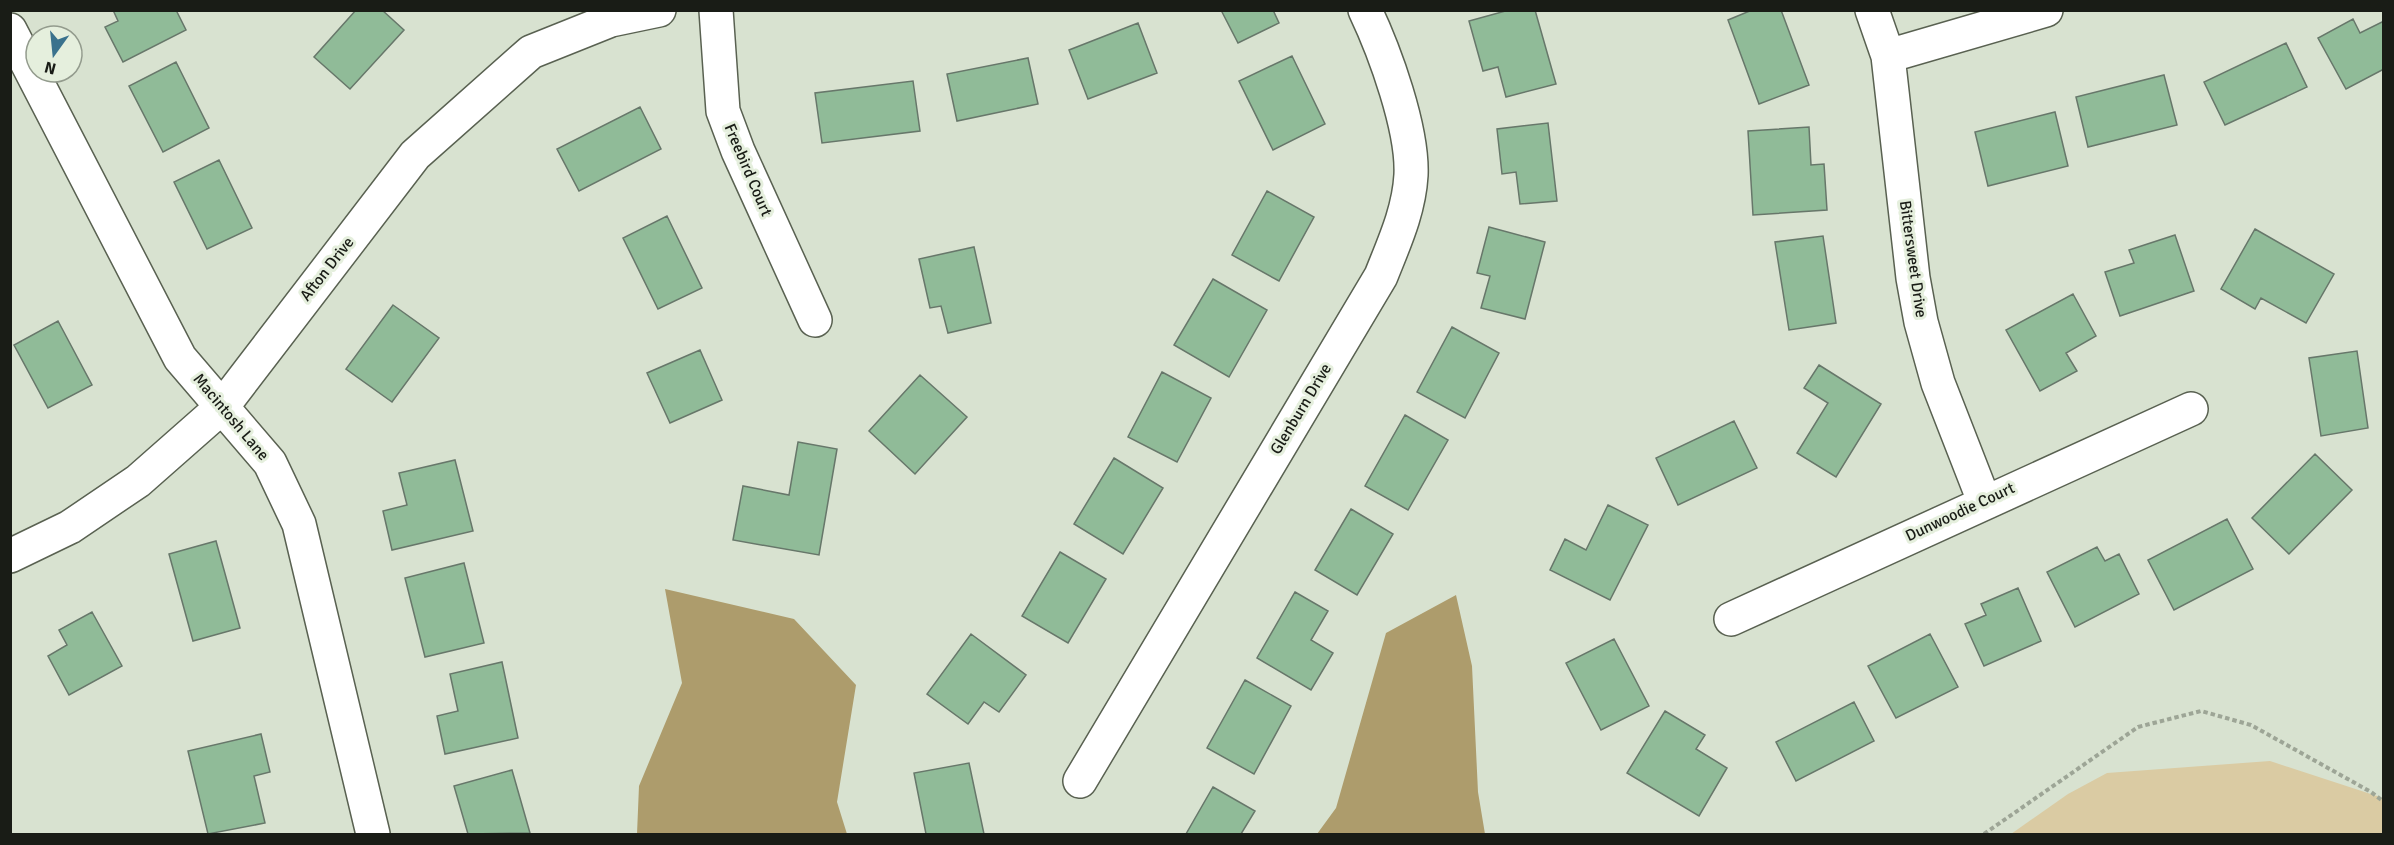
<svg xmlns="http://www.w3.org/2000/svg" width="2394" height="845" viewBox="0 0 2394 845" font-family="Signika,sans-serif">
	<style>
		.green { fill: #dacba3 }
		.forest { fill: #ad9c6c }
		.building { fill: #90bb98; stroke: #67776a; stroke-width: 1.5 }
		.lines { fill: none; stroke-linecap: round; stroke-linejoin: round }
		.minor-casing { stroke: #596151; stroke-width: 36 }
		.path { stroke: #9da596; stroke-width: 4; stroke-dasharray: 4.5 3; stroke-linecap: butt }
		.minor { stroke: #fff; stroke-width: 33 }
		.labels { text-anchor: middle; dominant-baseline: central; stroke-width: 6; stroke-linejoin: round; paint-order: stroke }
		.street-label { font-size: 16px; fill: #191c16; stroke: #e5efdd }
	</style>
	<rect width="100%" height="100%" fill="#d8e2d0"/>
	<path class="green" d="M2270 761 2383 798V834H2011L2068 794 2107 773Z"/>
	<path class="forest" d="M665 589 794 619 856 685 837 802 847 834H637L639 786 682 683Z
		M1456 595 1472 666 1478 792 1485 834H1317L1336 808 1386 633Z"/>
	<path class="building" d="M113 10H176L186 30 123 62 105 27 118 21Z
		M356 10H382L404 30 350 89 314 57Z
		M1221 10H1273L1279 23 1238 43Z
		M1509 10H1535L1556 84 1506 97 1498 67 1483 71 1469 21Z
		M1752 10H1781L1809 85 1759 104 1728 20Z
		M2353 19 2360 33 2384 21V69L2346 89 2318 38Z
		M1138 23 1157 73 1088 99 1069 50Z
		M2286 43 2307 87 2225 125 2204 82Z
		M1292 56 1325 124 1273 150 1239 81Z
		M1028 58 1038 104 957 121 947 74Z
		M176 62 209 128 163 152 129 86Z
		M2164 75 2177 125 2088 147 2076 97Z
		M913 81 920 131 822 143 815 93Z
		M640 107 661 149 579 191 557 149Z
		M2055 112 2068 166 1988 186 1975 132Z
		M1548 123 1557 201 1520 204 1516 172 1502 174 1497 129Z
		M1809 127 1811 165 1824 164 1827 210 1753 215 1748 131Z
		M219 160 252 228 207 249 174 182Z
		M1267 191 1314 217 1279 281 1232 255Z
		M667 216 702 288 658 309 623 238Z
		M1489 227 1545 242 1525 319 1481 308 1490 276 1477 273Z
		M2255 229 2334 274 2306 323 2261 298 2255 309 2221 289Z
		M2175 235 2194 291 2120 316 2105 272 2134 263 2129 250Z
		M1823 236 1836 323 1789 330 1775 242Z
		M974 247 991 323 948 333 941 306 930 308 919 259Z
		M1213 279 1267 310 1229 377 1174 345Z
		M2073 294 2096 336 2066 353 2077 371 2040 391 2006 330Z
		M393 305 439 338 392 402 346 369Z
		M58 321 92 385 48 408 14 345Z
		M1452 327 1499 353 1465 418 1417 392Z
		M700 350 722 400 670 423 647 373Z
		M2357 351 2368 428 2321 436 2309 358Z
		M1819 365 1881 404 1836 477 1797 453 1828 403 1804 388Z
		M1162 372 1211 398 1177 462 1128 437Z
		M920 375 967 417 915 474 869 431Z
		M1405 415 1448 440 1408 510 1365 486Z
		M1734 421 1757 468 1678 505 1656 458Z
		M798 442 837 449 819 555 733 540 743 486 789 495Z
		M2315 454 2352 490 2289 554 2252 518Z
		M1114 458 1163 488 1123 554 1074 524Z
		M455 460 473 531 392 550 383 511 407 505 399 473Z
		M1608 505 1648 525 1610 600 1550 570 1565 539 1586 550Z
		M1351 509 1393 534 1357 595 1315 570Z
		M2227 519 2253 569 2174 610 2148 560Z
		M216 541 240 628 193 641 169 554Z
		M2097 547 2105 561 2119 554 2139 594 2075 627 2047 572Z
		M1060 552 1106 579 1068 643 1022 616Z
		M464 563 484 643 425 657 405 578Z
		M2018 588 2041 641 1984 666 1965 624 1986 615 1981 604Z
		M1295 592 1328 611 1311 640 1333 653 1311 690 1257 658Z
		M92 612 122 666 69 695 48 656 67 645 59 630Z
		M971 634 1026 675 999 712 984 702 968 724 927 694Z
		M1930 634 1958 687 1896 718 1868 666Z
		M1614 639 1649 706 1601 730 1566 663Z
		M502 662 518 738 445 754 437 716 458 711 450 674Z
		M1245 680 1291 706 1254 774 1207 748Z
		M1854 702 1874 741 1796 781 1776 742Z
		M1665 711 1705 735 1696 749 1727 768 1699 816 1627 773Z
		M261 734 270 772 254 776 265 823 208 834 188 751Z
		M969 763 984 834H926L914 773Z
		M512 770 530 833 468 834 454 786Z
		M1213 787 1255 811 1241 834H1186Z"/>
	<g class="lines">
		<defs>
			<path id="minor" d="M716 10 723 111 738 151 815 320
				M1872 10 1888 56 1913 278 1921 322 1938 383 1984 501
				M10 30 180 358 270 463 299 524 373 834
				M1888 56 2046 10
				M10 556 70 527 138 481 222 407 415 155 531 52 611 20 659 10
				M1731 619 2191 409
				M1080 781 1381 276C1394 243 1409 211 1411 175 1413 129 1385 52 1365 10"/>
		</defs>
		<use href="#minor" class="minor-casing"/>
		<path class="path" d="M1984 834 2138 727 2201 711 2251 725 2371 792 2384 802"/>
		<use href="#minor" class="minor"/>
	</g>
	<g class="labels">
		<g class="street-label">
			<text transform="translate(748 170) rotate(67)">Freebird Court</text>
			<text transform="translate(1913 259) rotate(82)">Bittersweet Drive</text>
			<text transform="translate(327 269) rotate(-52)">Afton Drive</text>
			<text transform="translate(1301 409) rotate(-59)">Glenburn Drive</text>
			<text transform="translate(231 417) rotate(50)">Macintosh Lane</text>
			<text transform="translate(1960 512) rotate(-25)">Dunwoodie Court</text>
		</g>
	</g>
	<rect width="2394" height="845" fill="none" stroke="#191c16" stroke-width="24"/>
	<g transform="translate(54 54) rotate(195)"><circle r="28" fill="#e5efdd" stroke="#939b8d" stroke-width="1.5"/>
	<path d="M0-4.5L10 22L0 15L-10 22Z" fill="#3a728d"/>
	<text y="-9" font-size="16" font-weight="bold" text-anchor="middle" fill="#191c16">N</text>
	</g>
</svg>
